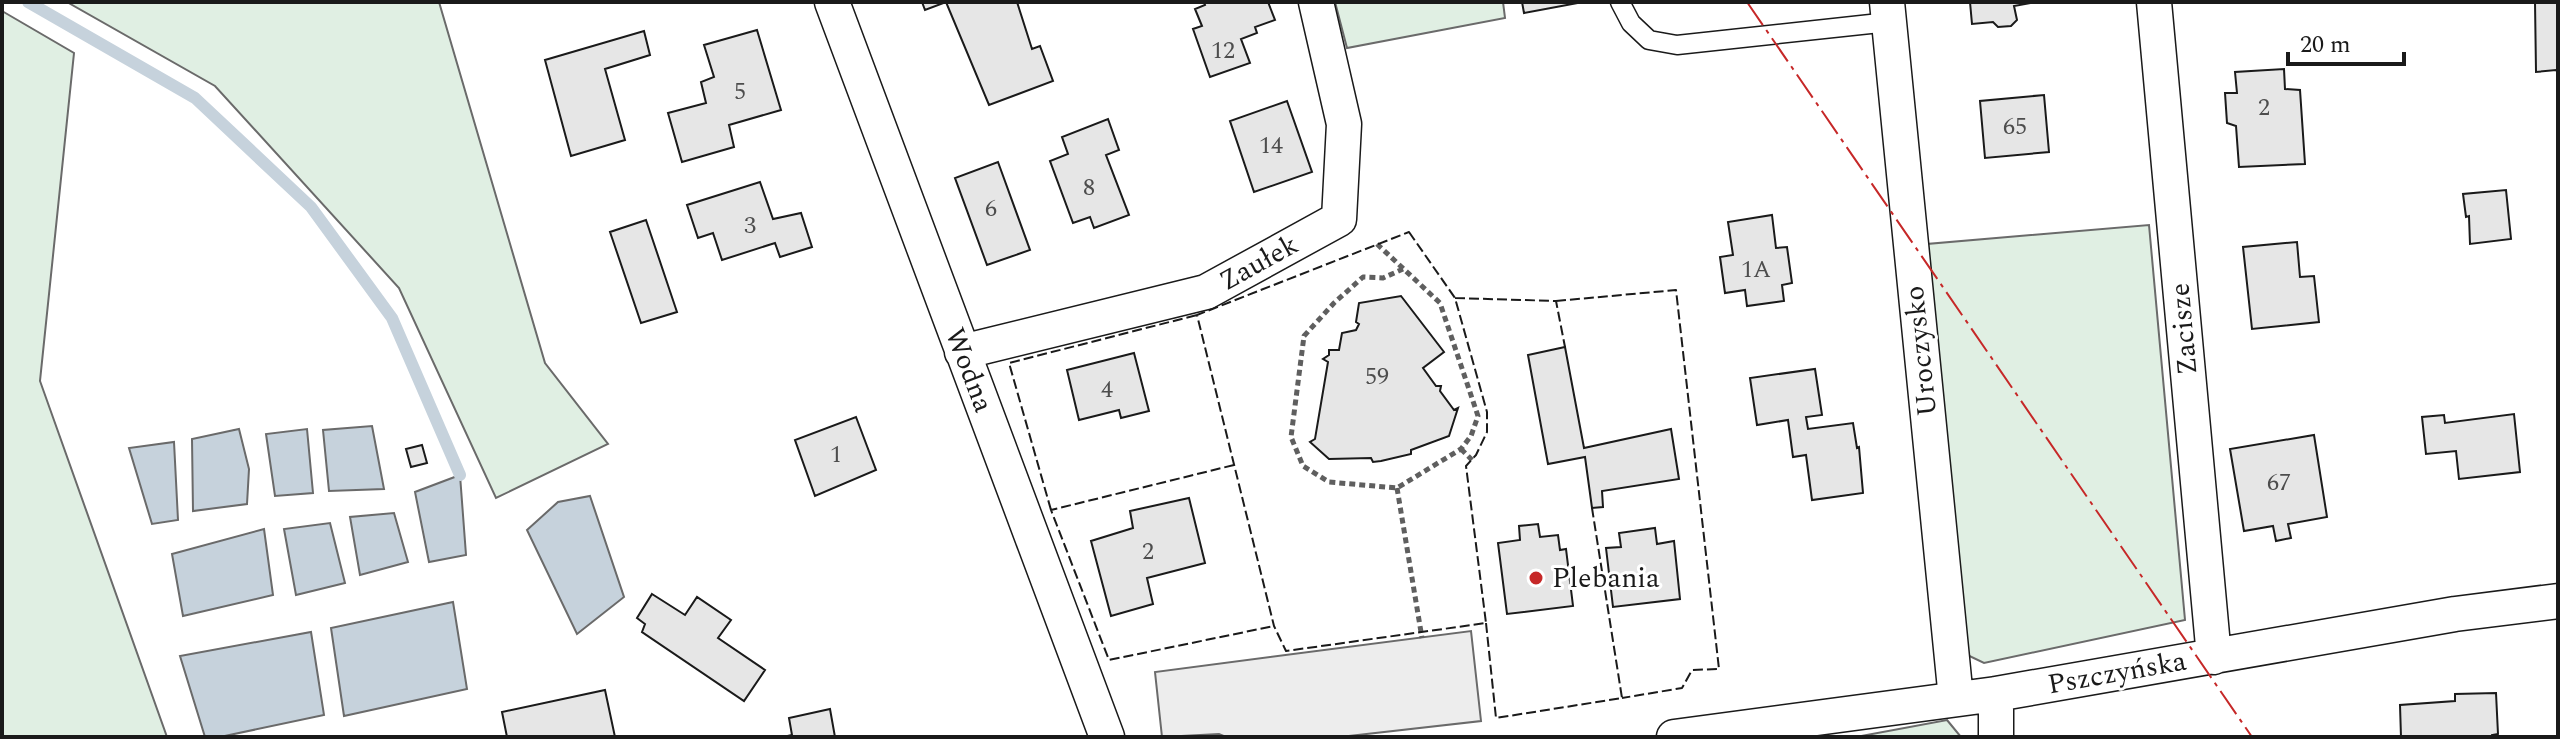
<svg xmlns="http://www.w3.org/2000/svg" width="2560" height="739" viewBox="0 0 2560 739" font-family="Spectral,serif">
	<style>
		.green { fill: #e0efe3; stroke: #6a6a6a; stroke-width: 2 }
		.parking { fill: #ededed; stroke: #6a6a6a; stroke-width: 2 }
		.water { fill: #c6d2dc; stroke: #6a6a6a; stroke-width: 2 }
		.lines { fill: none; stroke-linecap: round; stroke-linejoin: round }
		.stream { stroke: #c6d2dc; stroke-width: 12 }
		.building { fill: #e6e6e6; stroke: #1a1a1a; stroke-width: 2 }
		.lane-casing { stroke: #1a1a1a; stroke-width: 21 }
		.street-casing { stroke: #1a1a1a; stroke-width: 37 }
		.path { stroke: #5f5f5f; stroke-width: 5; stroke-dasharray: 6 4; stroke-linecap: butt }
		.lane { stroke: #fff; stroke-width: 18 }
		.street { stroke: #fff; stroke-width: 34 }
		.fence { stroke: #1a1a1a; stroke-width: 2; stroke-dasharray: 10 4; stroke-linecap: butt }
		.power { stroke: #c62828; stroke-width: 2; stroke-dasharray: 28 6 4 6; stroke-linecap: butt }
		.poi-dot { fill: #c62828; stroke: #fff; stroke-width: 3 }
		.labels { text-anchor: middle; dominant-baseline: central; stroke-width: 6; stroke-linejoin: round; paint-order: stroke }
		.number-label { font-size: 24px; fill: #4d4d4d }
		.street-label { font-size: 28px; fill: #1a1a1a; stroke: #fff }
		.poi-label { font-size: 28px; fill: #1a1a1a; stroke: #fff; text-anchor: start }
	</style>
	<rect width="100%" height="100%" fill="#fff"/>
	<path class="green" d="M67 2H439L545 363 608 444 496 498 399 288 215 86Z
		M1335 2H1503L1505 18 1347 48Z
		M2 11 74 53 40 381 167 737H2Z
		M2149 225 2185 620 1984 663 1959 651 1927 244Z
		M1947 720 1961 737H1856Z"/>
	<path class="parking" d="M1471 631 1481 721 1340 737H1226L1219 734 1162 737 1155 672Z"/>
	<path class="water" d="M372 426 384 489 329 491 323 430Z
		M239 429 249 469 247 504 193 511 192 439Z
		M307 429 313 493 275 496 266 434Z
		M174 442 178 520 152 524 129 448Z
		M460 475 466 555 429 562 415 492Z
		M590 496 624 597 577 634 527 530 558 502Z
		M394 513 408 562 360 575 350 517Z
		M330 523 345 583 296 595 284 529Z
		M264 529 273 595 183 616 172 554Z
		M453 602 467 689 344 716 331 628Z
		M311 632 324 715 220 737H205L180 656Z"/>
	<g class="lines">
		<path class="stream" d="M28 2 195 98 311 207 392 318 460 475"/>
	</g>
	<path class="building" d="M922 2H1017L1032 49 1040 46 1053 81 989 105 946 2 925 10Z
		M1204 2H1268L1275 20 1255 27 1257 33 1241 39 1250 63 1210 77 1193 29 1202 26 1195 9 1205 5Z
		M1522 2H1583L1524 13Z
		M1970 2H2031V3L2014 6 2017 20 2011 26 1998 27 1993 22 1972 24Z
		M2535 2H2558V73L2556 70 2536 72Z
		M757 30 781 110 729 125 734 147 682 162 668 113 706 103 701 82 714 77 704 45Z
		M644 31 650 55 605 69 625 140 571 156 545 60Z
		M2284 69 2285 89 2300 90 2305 164 2239 167 2236 126 2227 123 2225 93H2237L2235 72Z
		M2044 95 2049 152 1985 158 1980 101Z
		M1287 101 1312 172 1254 192 1230 121Z
		M1108 119 1119 150 1106 155 1129 215 1094 228 1090 217 1073 223 1050 161 1068 154 1062 137Z
		M998 162 1030 250 987 265 955 178Z
		M760 182 773 219 801 213 812 247 780 257 775 243 722 260 713 233 698 238 687 205Z
		M2506 190 2511 239 2470 244 2469 216 2466 217 2463 194Z
		M1772 215 1776 248 1787 247 1792 283 1782 285 1784 301 1747 306 1745 290 1725 293 1720 257 1733 255 1728 222Z
		M646 220 677 312 641 323 610 232Z
		M2297 242 2300 277 2314 276 2319 322 2252 329 2243 247Z
		M1401 296 1444 352 1423 368 1436 386H1441L1440 391 1454 410 1458 408 1449 436 1411 450V454L1381 461 1373 462 1371 458 1329 459 1310 442 1315 439 1328 362 1323 359 1329 355V350H1339L1342 333 1356 330 1359 324 1356 322 1359 303Z
		M1565 347 1584 448 1671 429 1679 479 1602 491 1603 507 1592 508 1585 457 1548 464 1528 355Z
		M1134 353 1149 411 1121 418 1119 410 1079 420 1067 370Z
		M1815 369 1822 415 1806 417 1808 429 1853 423 1857 448 1859 447 1863 493 1812 500 1806 455 1793 457 1788 420 1757 425 1750 378Z
		M2514 414 2520 472 2459 479 2456 451 2426 454 2422 417 2444 415 2445 423Z
		M856 417 876 470 815 496 795 440Z
		M2314 435 2327 517 2288 524 2291 538 2276 541 2273 526 2244 531 2230 449Z
		M422 445 427 463 411 467 406 449Z
		M1189 498 1205 563 1147 578 1153 604 1111 616 1091 541 1133 528 1130 511Z
		M1538 524 1540 537 1558 535 1560 550 1566 549 1573 606 1507 614 1498 543 1520 540 1519 526Z
		M1655 528 1657 544 1674 541 1680 599 1613 607 1606 548 1621 547 1619 533Z
		M652 594 685 615 697 597 731 620 718 638 765 670 744 701 642 632 645 624 637 618Z
		M605 690 615 737H507L502 712Z
		M2496 693 2498 734 2492 735V737H2401L2400 705 2455 701V694Z
		M830 709 835 737H783L792 735 789 718Z"/>
	<g class="lines">
		<defs>
			<path id="lane" d="M1620 2 1631 23 1649 40 1677 45 1889 22"/>
			<path id="street" d="M832 2 1107 737
				M1887 2 1956 699
				M2154 2 2214 657
				M962 352 1206 292 1339 219 1344 124 1316 2
				M1996 694V737
				M1674 737 1996 694 2455 614 2558 601"/>
		</defs>
		<use href="#lane" class="lane-casing"/>
		<use href="#street" class="street-casing"/>
		<path class="path" d="M1377 244 1440 303 1478 416 1471 436 1461 449 1397 488 1329 482 1303 466 1291 437 1304 336 1334 303 1363 277 1383 278 1403 269
			M1461 449 1472 460
			M1397 488 1422 638"/>
		<use href="#lane" class="lane"/>
		<use href="#street" class="street"/>
		<path class="fence" d="M1409 232 1455 298 1487 412V432L1476 455 1466 466 1486 623 1286 651 1274 626 1197 315Z
			M1455 298 1556 301 1565 347
			M1556 301 1676 290 1719 669 1692 670 1682 688 1622 698
			M1234 465 1051 510 1109 660 1274 626
			M1051 510 1009 363 1197 315
			M1486 623 1496 718 1622 698 1592 508"/>
		<path class="power" d="M1747 2 2252 737"/>
	</g>
	<circle class="poi-dot" cx="1536" cy="578" r="8"/>
	<g class="labels">
		<g class="number-label">
			<text x="1223" y="51">12</text>
			<text x="740" y="92">5</text>
			<text x="2264" y="108">2</text>
			<text x="2015" y="127">65</text>
			<text x="1271" y="146">14</text>
			<text x="1089" y="188">8</text>
			<text x="991" y="209">6</text>
			<text x="750" y="226">3</text>
			<text x="1756" y="270">1A</text>
			<text x="1377" y="377">59</text>
			<text x="1107" y="390">4</text>
			<text x="836" y="455">1</text>
			<text x="2279" y="483">67</text>
			<text x="1148" y="552">2</text>
		</g>
		<g class="street-label">
			<text transform="translate(1259 263) rotate(-29)">Zaułek</text>
			<text transform="translate(2184 329) rotate(-95)">Zacisze</text>
			<text transform="translate(1921 351) rotate(-96)">Uroczysko</text>
			<text transform="translate(969 370) rotate(69)">Wodna</text>
			<text transform="translate(2117 673) rotate(-10)">Pszczyńska</text>
		</g>
		<g class="poi-label">
			<text x="1552" y="578">Plebania</text>
		</g>
	</g>
	<rect width="2560" height="739" fill="none" stroke="#1a1a1a" stroke-width="8"/>
	<path d="M2288 52v12h116v-12" fill="none" stroke="#1a1a1a" stroke-width="4"/>
	<text x="2300" y="52" font-size="24" fill="#1a1a1a" stroke="#ffffff" stroke-width="6" paint-order="stroke">20 m</text>
</svg>
